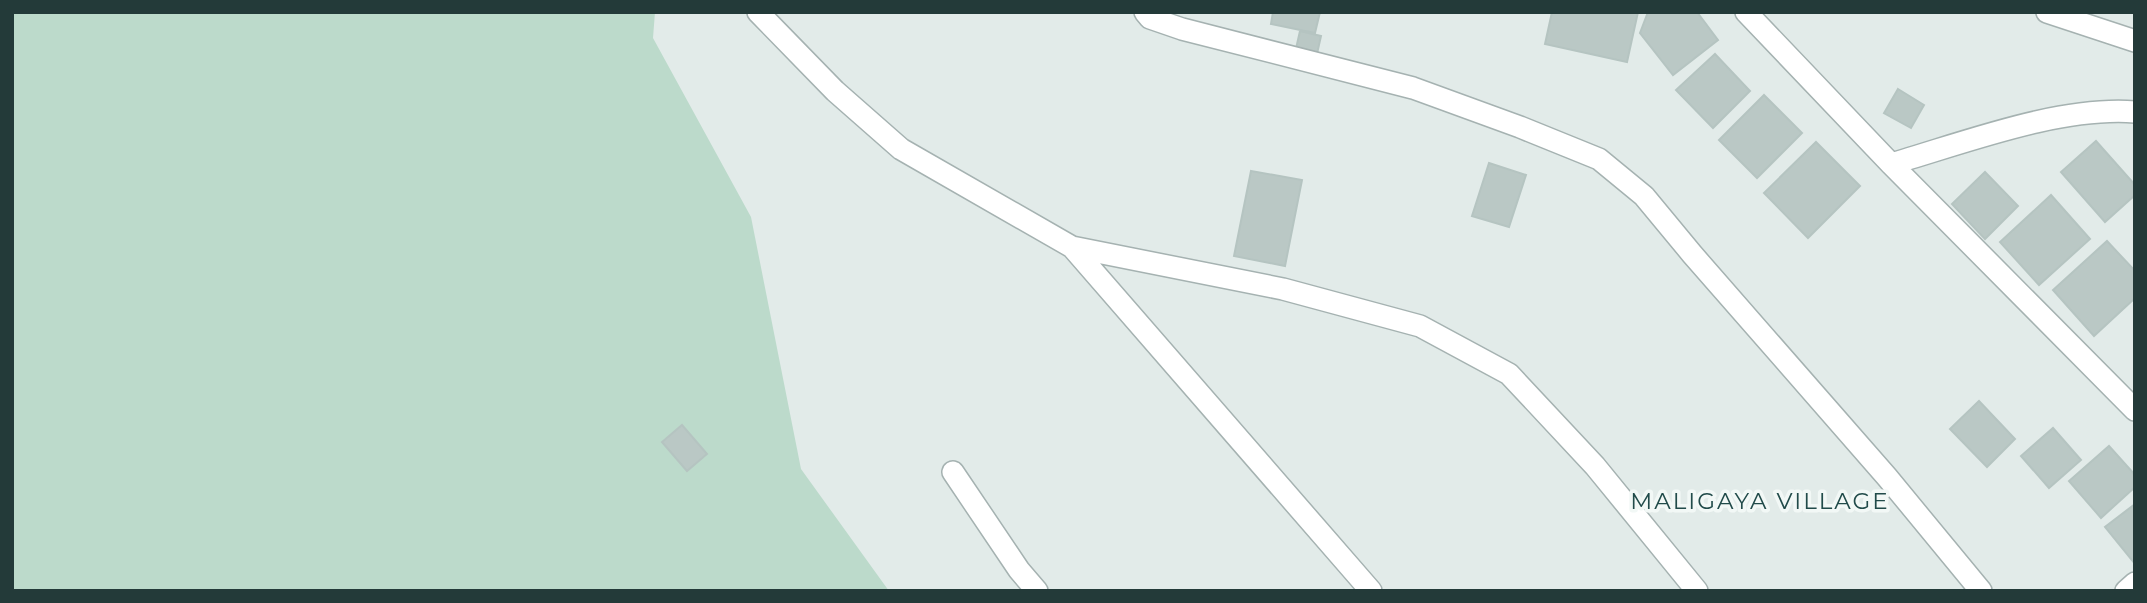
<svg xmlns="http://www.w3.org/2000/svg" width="2147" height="603" viewBox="0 0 2147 603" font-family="Montserrat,sans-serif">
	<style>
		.green { fill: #bcdacb }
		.building { fill: #bac8c5; stroke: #b5c4c1; stroke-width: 2 }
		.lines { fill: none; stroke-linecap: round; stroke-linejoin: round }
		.street-casing { stroke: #a5b2b1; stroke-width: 24 }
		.street { stroke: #fff; stroke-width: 21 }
		.labels { text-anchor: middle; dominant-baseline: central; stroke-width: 7; stroke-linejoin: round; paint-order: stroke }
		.neighbourhood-label { font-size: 23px; letter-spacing: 2px; fill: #214b4a; stroke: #f2f8f6 }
	</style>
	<rect width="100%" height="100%" fill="#e2ebe9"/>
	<path class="green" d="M12 12H655L653 38 751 217 801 469 889 591H12Z"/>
	<path class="building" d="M1273 12H1320L1315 33 1271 24Z
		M1552 12H1638L1627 62 1545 44Z
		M1648 12H1697L1718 40 1673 75 1640 33Z
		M1300 31 1321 36 1314 67 1293 62Z
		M1715 54 1750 91 1713 128 1676 90Z
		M1898 89 1924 105 1911 128 1884 113Z
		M1764 95 1802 133 1757 178 1719 140Z
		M2096 141 2135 185V195L2105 222 2061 172Z
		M1816 142 1860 186 1808 238 1764 193Z
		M1489 163 1526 175 1509 227 1472 216Z
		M1251 171 1302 180 1285 266 1234 256Z
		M1985 172 2018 206 1985 239 1952 204Z
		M2051 195 2090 239 2039 285 2000 242Z
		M2107 241 2135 271V298L2094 336 2053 290Z
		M1979 401 2015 439 1987 467 1950 429Z
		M682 425 707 454 687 471 662 442Z
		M2053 428 2081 460 2049 488 2021 456Z
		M2109 446 2135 475V487L2101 518 2069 481Z
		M2135 504V564L2105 527Z"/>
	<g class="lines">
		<defs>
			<path id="street" d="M758 12 835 91 901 149 1072 247 1371 591
				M1145 12 1150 18 1182 29 1413 88 1520 127 1599 159 1644 196 1692 254 1887 477 1981 591
				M1746 12 1891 164 2135 410
				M2047 12 2135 41
				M1891 164C1964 143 2059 106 2135 112
				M1072 247 1283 289 1420 326 1509 374 1595 466 1697 591
				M953 472 1019 570 1037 591
				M2126 591 2135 583"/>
		</defs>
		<use href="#street" class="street-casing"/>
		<use href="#street" class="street"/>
	</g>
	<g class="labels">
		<g class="neighbourhood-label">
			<text x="1760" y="501">MALIGAYA VILLAGE</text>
		</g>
	</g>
	<rect width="2147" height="603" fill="none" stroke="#233a39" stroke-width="28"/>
</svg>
